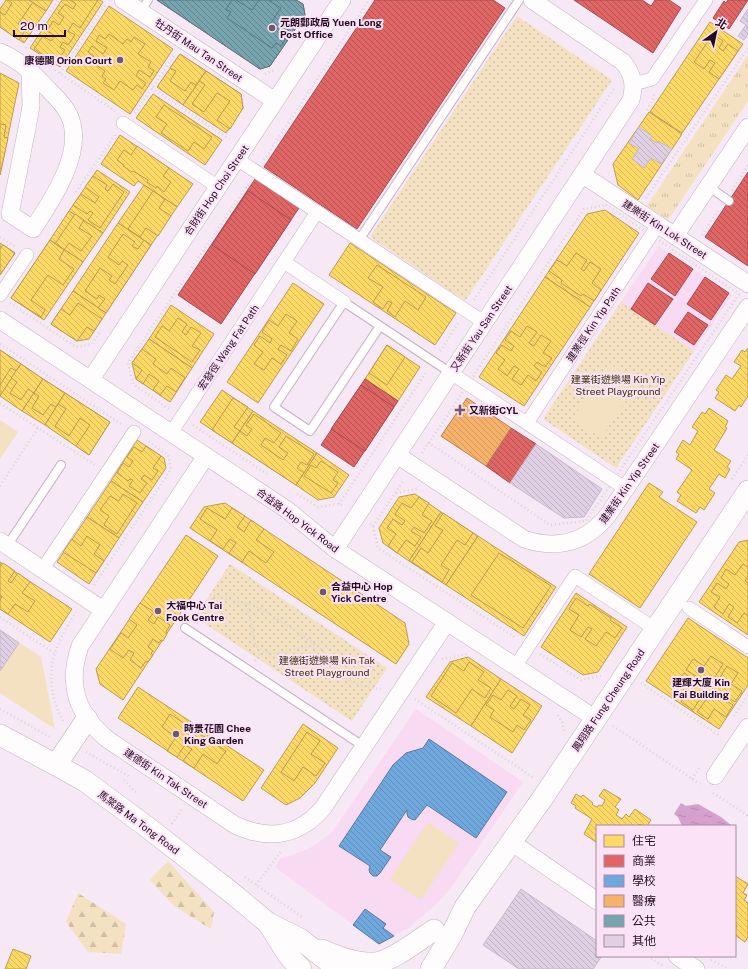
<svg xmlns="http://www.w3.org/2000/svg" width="748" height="969" viewBox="0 0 748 969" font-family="'Public Sans','Noto Sans TC',sans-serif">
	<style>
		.built { fill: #f8daf2 }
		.grass { fill: url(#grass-tufts) }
		.forest { fill: url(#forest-firs) }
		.park { fill: url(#park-dots) }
		.garden { fill: #f3e1c1 }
		.water { fill: url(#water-ripples) }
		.homes { fill: url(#homes-back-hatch); stroke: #bd9c51 }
		.shops { fill: url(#shops-back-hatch); stroke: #a74b51 }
		.schools { fill: url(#schools-back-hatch); stroke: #5879a3 }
		.health { fill: url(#health-back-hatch); stroke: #b78054 }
		.public { fill: url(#public-back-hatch); stroke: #5d7784 }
		.building { fill: url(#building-back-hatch); stroke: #c7b9cb }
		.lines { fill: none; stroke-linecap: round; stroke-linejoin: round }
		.service-casing { stroke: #c4b2c1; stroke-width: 10 }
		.pedestrian-casing { stroke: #c4b2c1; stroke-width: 14 }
		.minor-casing { stroke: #c4b2c1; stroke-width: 18 }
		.tertiary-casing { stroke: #c4b2c1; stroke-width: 22 }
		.path { stroke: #dbd5da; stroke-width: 2.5; stroke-dasharray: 1 3; stroke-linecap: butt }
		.service { stroke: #fefcfd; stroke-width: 8 }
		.pedestrian { stroke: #fefcfd; stroke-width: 13 }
		.minor { stroke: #fefcfd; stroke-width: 17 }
		.tertiary { stroke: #fefcfd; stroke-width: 21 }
		.poi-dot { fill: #6d596a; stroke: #fce2f7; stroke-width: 1.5 }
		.labels { text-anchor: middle; stroke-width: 4; stroke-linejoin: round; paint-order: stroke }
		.poi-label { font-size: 10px; font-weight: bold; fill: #230c1f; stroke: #fce2f7; text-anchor: start }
		.street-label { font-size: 10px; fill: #230c1f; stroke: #fce2f7 }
		.park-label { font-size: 10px; fill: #3a2f08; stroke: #fce2f7 }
	</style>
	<defs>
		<pattern id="grass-tufts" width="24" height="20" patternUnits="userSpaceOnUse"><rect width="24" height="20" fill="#f3e1c1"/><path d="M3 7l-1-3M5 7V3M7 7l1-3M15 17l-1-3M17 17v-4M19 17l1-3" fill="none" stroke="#d0c0a5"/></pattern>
		<pattern id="forest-firs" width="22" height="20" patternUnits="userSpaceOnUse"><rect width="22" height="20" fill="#f3e1c1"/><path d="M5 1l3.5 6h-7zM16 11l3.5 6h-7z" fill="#d0c0a5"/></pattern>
		<pattern id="park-dots" width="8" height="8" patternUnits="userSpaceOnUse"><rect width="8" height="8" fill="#f3e1c1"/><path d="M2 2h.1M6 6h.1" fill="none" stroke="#d0c0a5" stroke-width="1.8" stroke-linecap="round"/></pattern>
		<pattern id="water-ripples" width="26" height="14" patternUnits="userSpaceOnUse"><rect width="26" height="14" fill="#d5a1cc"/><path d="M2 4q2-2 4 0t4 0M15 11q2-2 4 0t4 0" fill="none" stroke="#b789af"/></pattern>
		<pattern id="homes-back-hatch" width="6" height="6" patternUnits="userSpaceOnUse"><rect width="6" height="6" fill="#ffd966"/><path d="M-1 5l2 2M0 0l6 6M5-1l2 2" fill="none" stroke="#dab958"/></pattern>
		<pattern id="shops-back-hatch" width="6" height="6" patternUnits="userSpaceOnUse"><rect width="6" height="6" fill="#e06666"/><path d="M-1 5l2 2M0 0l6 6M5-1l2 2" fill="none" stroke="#b55253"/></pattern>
		<pattern id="schools-back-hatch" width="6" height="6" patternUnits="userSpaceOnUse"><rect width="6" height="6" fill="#6fa8dc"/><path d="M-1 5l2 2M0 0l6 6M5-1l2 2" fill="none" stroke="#608fbc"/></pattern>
		<pattern id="health-back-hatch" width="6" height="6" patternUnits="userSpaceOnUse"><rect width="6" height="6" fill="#f6b26b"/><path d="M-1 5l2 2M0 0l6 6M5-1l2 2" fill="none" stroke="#d3985c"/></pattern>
		<pattern id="public-back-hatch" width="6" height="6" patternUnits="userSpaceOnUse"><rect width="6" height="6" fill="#76a5af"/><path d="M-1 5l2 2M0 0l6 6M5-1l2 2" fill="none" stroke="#60858e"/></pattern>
		<pattern id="building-back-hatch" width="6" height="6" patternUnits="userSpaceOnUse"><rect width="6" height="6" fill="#dfd0e4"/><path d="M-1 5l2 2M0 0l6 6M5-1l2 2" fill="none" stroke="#bfb1c3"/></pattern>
	</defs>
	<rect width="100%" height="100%" fill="#f6e8f4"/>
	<!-- built -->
	<g class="built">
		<path d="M659,246L732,295L694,351L621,302Z"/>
		<path d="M416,709L523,782L453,885L443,897L432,908L408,928L379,944L275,867L281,858L293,855L314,846L333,831Z"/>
	</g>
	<!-- grass -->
	<path class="grass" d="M748,55V101L668,220L647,206Z"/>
	<!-- forest -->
	<g class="forest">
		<path d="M168,861L214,912L211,929L174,906L150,880Z"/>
		<path d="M78,893L126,924L121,954L88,952L66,922Z"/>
	</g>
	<!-- park -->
	<g class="park">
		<path d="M517,16L612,80L465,301L370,237Z"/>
		<path d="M621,302L694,351L616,468L543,419Z"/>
		<path d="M230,564L387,668L352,721L195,617Z"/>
	</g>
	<!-- garden -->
	<g class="garden">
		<path d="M609,363L638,383L601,438L572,419Z"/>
		<path d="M0,420L18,432L0,459Z"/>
		<path d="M0,630L41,657L55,729L0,693Z"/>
		<path d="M428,822L459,843L421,900L390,879Z"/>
	</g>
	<!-- water -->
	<path class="water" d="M681,803L686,806L698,804L721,817L732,826H682L678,817L674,814Z"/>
	<!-- homes -->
	<g class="homes">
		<path d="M6,0H29L46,11L24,43L0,27V9Z"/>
		<path d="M8,0H29L33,2L18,24L26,29L19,40L0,27V12L5,15L12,3Z"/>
		<path d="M29,0H53L46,11Z"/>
		<path d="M62,0H100L103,2L60,67L30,48Z"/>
		<path d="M70,0H98L80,28L73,23L68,31L75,35L68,45L63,42L60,47L65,50L56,63L34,49L43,36L51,41L55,36L47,31L53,21L59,25L64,17L58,13L65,4L73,9L76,4Z"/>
		<path d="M109,6L173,49L130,114L66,71Z"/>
		<path d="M710,22L743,44L682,133L650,112Z"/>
		<path d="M109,34L123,44L127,39L131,42L134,37L145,44L138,54L151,62L148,67L154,71L150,77L139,70L136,76L146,83L142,89L137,85L133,90L120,81L114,90L103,83L106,79L102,76L105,71L90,61L94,56L88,52L92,46L103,54L107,48L96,41L99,35L105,39Z"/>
		<path d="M713,34L723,41L719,48L723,51L728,44L738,51L719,79L709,72L715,63L710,60L704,69L694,62Z"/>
		<path d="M381,50L388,55L385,59L389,62L382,72L387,75L399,57L405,61L402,65L408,68L396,86L416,99L410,108L392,96L389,100L405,111L402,116L398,114L396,118L382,108L366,133L359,128L363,122L359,119L368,104L363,101L357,112L353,109L350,114L343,110L355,92L343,84L346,80L343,79L347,73L362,83L365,78L349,68L353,62L356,64L358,61L370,68Z"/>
		<path d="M180,54L206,71L183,105L157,87Z"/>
		<path d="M180,54L206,71L196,85L191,82L185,91L170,81L176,71L170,68Z"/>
		<path d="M206,71L241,94L243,108L226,133L183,105Z"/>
		<path d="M206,71L241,94L243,108L230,129L217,120L230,101L217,93L204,112L192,104L205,85L199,81Z"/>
		<path d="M0,73L19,83L0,175Z"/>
		<path d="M153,94L222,140L205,165L136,118Z"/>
		<path d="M164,105L212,137L204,149L194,142L188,151L161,133L167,124L156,117Z"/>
		<path d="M649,112L682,134L638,200L618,185L613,164Z"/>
		<path d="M335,121L342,125L339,130L343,133L336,143L341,146L350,131L355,134L359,128L366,133L350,157L364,166L362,169L366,172L362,177L346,167L343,171L365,185L361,191L355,187L353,190L336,179L320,204L312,199L317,192L313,190L322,175L317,172L311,182L307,180L304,185L297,180L308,163L297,155L299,151L296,149L300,143L316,153L318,149L303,139L307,133L310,135L313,131L324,139Z"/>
		<path d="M0,124L6,125L4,137L8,138L0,175Z"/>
		<path d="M120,135L193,184L177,207L138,181L134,186L101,164Z"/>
		<path d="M137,146L169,168L163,176L171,182L164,192L157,186L156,188L147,182L148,180L133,171L132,172L123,166L124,165L117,160L124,150L131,155Z"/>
		<path d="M97,170L130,192L103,233L69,211Z"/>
		<path d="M93,176L107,185L105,189L108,191L113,184L124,192L100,228L88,220L93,213L90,211L87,214L73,205L81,194L95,203L99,197L85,187Z"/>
		<path d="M144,185L177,207L151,245L118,223Z"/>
		<path d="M153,191L165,199L159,208L171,216L158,236L146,228L140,237L128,229Z"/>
		<path d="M605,210L639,233L590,307L545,277L587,214Z"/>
		<path d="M69,211L103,233L83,262L50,240Z"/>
		<path d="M75,214L84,220L79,228L92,236L81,251L69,243L64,250L55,244Z"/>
		<path d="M118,223L151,245L106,313L73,291Z"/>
		<path d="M123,234L135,242L132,246L138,249L144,240L151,245L106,313L98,308L105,299L99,295L97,299L85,291L100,268L112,276L109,280L115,284L128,265L122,261L119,265L108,257Z"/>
		<path d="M50,240L83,262L44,320L11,298Z"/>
		<path d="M50,240L64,250L59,259L74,269L63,285L48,275L31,300L45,310L41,317L11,298Z"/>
		<path d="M0,243L15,253L0,275Z"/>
		<path d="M350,243L456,313L435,345L329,275Z"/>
		<path d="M3,245L15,253L0,275V249Z"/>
		<path d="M576,253L587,260L581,269L584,271L590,262L601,269L592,283L601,290L594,301L583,294L581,296L561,283L562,280L549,271L557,260L567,266Z"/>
		<path d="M377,265L426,297L418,310L405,301L395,317L387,311L392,303L388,301L383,309L373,302L383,287L368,278Z"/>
		<path d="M545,277L590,307L524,406L479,377Z"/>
		<path d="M293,283L324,304L258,403L227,382Z"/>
		<path d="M73,291L106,313L89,339L77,341L51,324Z"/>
		<path d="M78,303L102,319L94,331L87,327L77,341L51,324L61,309L70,315Z"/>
		<path d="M171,305L214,334L192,368L149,339Z"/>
		<path d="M286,314L297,321L289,333L298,339L291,351L281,345L278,349L287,355L281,364L272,358L264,370L254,364L263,352L254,345L260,336L270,343L272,339L262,332L269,320L278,326Z"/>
		<path d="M178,318L187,324L182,332L186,335L191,327L201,333L192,346L200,350L192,362L155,337L162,326L169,331Z"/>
		<path d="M527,326L537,332L529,343L534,346L541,335L551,341L543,353L552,358L545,367L537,362L534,366L542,372L536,381L528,375L521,385L512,379L519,369L514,366L507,376L498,369L505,360L496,353L502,345L511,351L514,346L505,340L511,331L520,337Z"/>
		<path d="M149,339L192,368L170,402L136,379L132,363Z"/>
		<path d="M387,345L420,367L398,401L365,379Z"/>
		<path d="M387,345L405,357L387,385L369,373Z"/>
		<path d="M748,348V396L741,407L739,405L735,411L715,398L719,392L716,390L726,375L732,379L741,366L734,362L742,350L745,352Z"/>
		<path d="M142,349L156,359L153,364L167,374L171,368L185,378L176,392L167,386L160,395L153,390L159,381L149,374L143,384L136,379L142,370L132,363Z"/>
		<path d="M0,350L21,364L0,396Z"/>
		<path d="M0,350L21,364L16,371L11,368L0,385Z"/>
		<path d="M21,364L43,379L22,411L0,396Z"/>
		<path d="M21,364L43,379L34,393L28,389L21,400L10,393L17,382L11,378Z"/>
		<path d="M43,379L65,393L45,425L22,411Z"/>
		<path d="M43,379L65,393L56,407L51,404L43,415L32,408L39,396L34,393Z"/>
		<path d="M222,390L253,411L232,443L200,422Z"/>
		<path d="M65,393L110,422L89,455L45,425Z"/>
		<path d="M65,393L110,422L89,455L76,446L90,425L80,418L69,436L55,426L66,409L58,404Z"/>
		<path d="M233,398L248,407L234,427L240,431L232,443L212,430Z"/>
		<path d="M463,407L477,416L482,409L497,419L492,427L506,436L499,446L491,440L481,454L472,448L477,440L470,435L464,443L455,437L465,422L457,417Z"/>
		<path d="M709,408L728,421L725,427L727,428L714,450L731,461L727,467L730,469L725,478L719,474L709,489L715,493L704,510L700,507L696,513L677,501L681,495L677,492L692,470L676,459L679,454L676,452L683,440L690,445L698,431L692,427L702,412L705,414Z"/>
		<path d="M253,411L317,453L296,485L232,443Z"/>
		<path d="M254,414L281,433L274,443L265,438L261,445L267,449L283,460L288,453L279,447L286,436L314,454L307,465L301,462L297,468L304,473L296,485L232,443L240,431L247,436L252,429L246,425Z"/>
		<path d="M519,437L529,443L526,448L528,449L525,454L526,455L515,472L514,471L510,476L508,475L506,478L496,472L504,461L495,455L503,443L512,449Z"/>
		<path d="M137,440L164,458L166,468L143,502L111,481Z"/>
		<path d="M146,446L161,456L153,468L158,471L152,480L144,475L141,479L147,483L140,493L129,486L133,480L130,479L128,481L117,473L123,463L129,467L133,461L127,457L134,447L142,452Z"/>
		<path d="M317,453L349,475L334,497L318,500L296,485Z"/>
		<path d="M321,461L338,472L333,480L338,483L331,493L304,476L311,465L316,468Z"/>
		<path d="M545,461L583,486L576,497L568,492L559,505L550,499L556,491L552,488L546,496L537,490L546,477L538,472Z"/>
		<path d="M111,481L143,502L119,538L87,517Z"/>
		<path d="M649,483L663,492L659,497L697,522L640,608L589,574Z"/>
		<path d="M123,494L137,503L117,534L104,525L109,516L100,510L110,496L119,501Z"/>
		<path d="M415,494L441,512L409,561L383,543L379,528L399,497Z"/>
		<path d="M419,497L429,503L422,515L432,521L424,533L414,527L411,531L421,537L415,546L406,540L397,553L388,546L396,534L387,528L393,519L402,525L405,521L395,514L402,503L411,508Z"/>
		<path d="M225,503L405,623L409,644L396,664L190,528L204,507Z"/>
		<path d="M207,508L225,519L232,508L245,516L237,527L244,532L251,520L264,529L256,540L274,552L266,563L249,551L242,562L229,553L236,543L230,539L223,549L210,541L217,530L200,519Z"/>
		<path d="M441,512L478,536L446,585L409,561Z"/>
		<path d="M443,513L473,533L465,545L457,540L441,565L449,570L442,582L412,562L421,548L428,553L443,530L435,526Z"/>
		<path d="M87,517L119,538L89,584L57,562Z"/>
		<path d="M186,535L218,556L123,700L100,684L96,669Z"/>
		<path d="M87,536L100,545L94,554L104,561L96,573L63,552L72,539L81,546Z"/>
		<path d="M478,536L556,587L524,636L446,585Z"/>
		<path d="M748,540V635L699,602L739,542Z"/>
		<path d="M499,553L551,586L523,628L471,595Z"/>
		<path d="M0,562L72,609L50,642L0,609Z"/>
		<path d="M3,563L15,571L8,581L11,583L18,573L30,582L22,593L35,601L28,612L15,604L8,614L0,609V600L2,597L0,596V567Z"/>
		<path d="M743,564L748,567V576L745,581L748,583V616L744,613L737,623L728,617L734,607L729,604L723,614L714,607L720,597L711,592L717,583L726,589L729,584L721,578L726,569L735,575Z"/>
		<path d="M576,593L627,627L598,672L583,675L541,647Z"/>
		<path d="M576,598L588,606L589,604L611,618L610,620L622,628L615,638L606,632L596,646L585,639L592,629L588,627L581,637L570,630L579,615L569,609Z"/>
		<path d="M140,603L154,612L148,620L154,624L158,617L170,625L166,632L167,634L163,641L161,640L159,643L153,639L148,647L153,651L151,653L153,655L148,662L146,661L141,668L130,660L134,653L129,650L123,658L110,649L121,633L128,638L137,625L129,619Z"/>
		<path d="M688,618L748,658V685L719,729L646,681Z"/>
		<path d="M711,656L723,664L715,677L719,679L727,666L738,673L731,684L742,691L735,702L722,693L720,697L733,705L726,717L714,709L708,719L697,712L706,700L701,697L693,710L681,702L688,692L676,685L684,673L697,682L699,678L686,670L693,659L704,666Z"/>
		<path d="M468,657L501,679L471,726L426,697L450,662Z"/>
		<path d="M469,662L484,672L478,680L491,688L485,698L472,689L456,713L431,696L452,663L464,671Z"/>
		<path d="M501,679L542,706L512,753L471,726Z"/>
		<path d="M138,687L264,770L243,801L118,718Z"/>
		<path d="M508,690L517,696L510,706L514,709L521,699L530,705L523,715L531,720L524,730L517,725L513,732L490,717L494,710L486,705L493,695L501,700Z"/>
		<path d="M170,714L226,751L217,764L203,754L194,768L183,761L192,749L185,745L177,757L167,751L176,737L162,727Z"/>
		<path d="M303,724L338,748L315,783L300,798L286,805L261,788Z"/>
		<path d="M307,732L320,741L311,754L325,763L316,776L303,767L294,781L281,772Z"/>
		<path d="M604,789L621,799L615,807L619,810L616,815L622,819L626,814L629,817L635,809L651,820L647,826H643L640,824L638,826H597L596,842L584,834L592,819L575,808L576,806L571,803L576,794L581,797L583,795L593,803L592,804L596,807L600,805L602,806L605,800L599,796Z"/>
		<path d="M735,876L748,884L743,893L747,895L744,900L748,903V937L745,942L735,935V929L737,926L735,924Z"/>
		<path d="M13,949L31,956L26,969H5Z"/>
	</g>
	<!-- shops -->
	<g class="shops">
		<path d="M157,0H296L303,4L305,15L270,66L260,69Z"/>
		<path d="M375,0H493L505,8L357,229L264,167Z"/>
		<path d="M574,0H642L651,6L655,0H669L681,8L653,53Z"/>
		<path d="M728,0H748L729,29L713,18L724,1L726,3Z"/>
		<path d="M748,172V266L705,237Z"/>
		<path d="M255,179L299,208L221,324L178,295Z"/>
		<path d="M248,191L291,220L255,274L212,245Z"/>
		<path d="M669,253L693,269L675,296L651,279Z"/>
		<path d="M705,277L729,293L711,320L687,304Z"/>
		<path d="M648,283L673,299L655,325L631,309Z"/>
		<path d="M688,312L708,325L694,345L674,332Z"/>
		<path d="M365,379L398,401L354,467L321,445Z"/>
		<path d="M361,385L394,407L365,451L331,429Z"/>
		<path d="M511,428L536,444L510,483L486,466Z"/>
	</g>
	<!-- schools -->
	<g class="schools">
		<path d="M429,739L507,792L476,838L427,805L415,820L411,819L408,817L407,814V810L380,850L391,857L380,873L377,876H373L370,873L369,870L370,866L339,846L393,765L406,753L423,748Z"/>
		<path d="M365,909L386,924L383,928L394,936L379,944L353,925Z"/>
	</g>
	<!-- health -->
	<path class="health" d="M467,398L511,428L486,466L441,436Z"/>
	<!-- public -->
	<g class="public">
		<path d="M157,0H296L303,4L305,15L270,66L260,69Z"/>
		<path d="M232,0H236L252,10L259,0H268L281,8L270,24L288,35L281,46L276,43L272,48L227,18L231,12L226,9Z"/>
	</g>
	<!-- building -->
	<g class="building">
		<path d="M748,9V34L744,40L738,36L746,25L740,21Z"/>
		<path d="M639,127L652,136L650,139L657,143L658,141L672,149L661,164L651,158L644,168L632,159L639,149L629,143Z"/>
		<path d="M536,444L602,489L584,517L564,518L510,483Z"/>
		<path d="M0,630L19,643L0,671Z"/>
		<path d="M521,889L597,941V956H602L593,969H519L483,945Z"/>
	</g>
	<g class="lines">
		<!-- service casing -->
		<g class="service-casing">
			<g id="service">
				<path d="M140,13L148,0"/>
				<path d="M708,186L729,201"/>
				<path d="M359,240L519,0"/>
				<path d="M380,326L310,431L274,407L344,302L451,373"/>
				<path d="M7,546L61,465"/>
				<path d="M185,628L363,746"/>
			</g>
		</g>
		<!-- pedestrian casing -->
		<g class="pedestrian-casing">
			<g id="pedestrian">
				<path d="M634,84L652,79L706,0"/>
				<path d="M123,123L218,187"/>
				<path d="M237,159L485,323"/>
				<path d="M284,262L344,302"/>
				<path d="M0,295L27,255"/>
				<path d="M451,373L626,489"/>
				<path d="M527,423L658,225"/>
				<path d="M171,433L317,212"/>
				<path d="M42,570L134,432"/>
				<path d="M689,608L748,647"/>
				<path d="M515,667L575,576L655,629"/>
			</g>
		</g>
		<!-- minor casing -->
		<g class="minor-casing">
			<g id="minor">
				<path d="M123,0L275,101"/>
				<path d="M0,52C18,59 33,73 46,87C54,95 64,104 69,115C86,151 52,200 33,229L10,214L28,123L31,106L30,71"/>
				<path d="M583,175L748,284"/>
				<path d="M675,236L748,127"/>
				<path d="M0,320L286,509L335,549L596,719"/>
				<path d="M91,379L342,0"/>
				<path d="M397,455L524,539C557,550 586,543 608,515L748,307"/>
				<path d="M206,456L80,646C67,684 76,713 107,739L235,825C269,841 299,836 323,808L447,622"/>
				<path d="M0,541L103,610"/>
				<path d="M335,549L631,100C635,85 633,74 623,62L532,0"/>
				<path d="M715,776L748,727"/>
				<path d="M511,842L597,901"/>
				<path d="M677,956L696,969"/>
			</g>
		</g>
		<!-- tertiary casing -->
		<g class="tertiary-casing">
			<g id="tertiary">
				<path d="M0,735L56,765L85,781L147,827L232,893L268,923L300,939L338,969"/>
				<path d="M56,765L87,719"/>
				<path d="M268,923L288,955L301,969"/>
				<path d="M322,950C338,957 357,964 375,963C391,962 420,939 434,930"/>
				<path d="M431,969L452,934L465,907L542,799L748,491"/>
			</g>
		</g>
		<!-- path -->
		<g class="path">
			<path d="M26,48L58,0"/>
			<path d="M55,70L115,111"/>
			<path d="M60,73L106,4"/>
			<path d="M265,74L274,70"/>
			<path d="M152,88L229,139"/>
			<path d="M647,110L653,99L654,94"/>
			<path d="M135,113L175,54"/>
			<path d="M264,160L369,0"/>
			<path d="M732,190L748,165"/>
			<path d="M76,192L115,135"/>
			<path d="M646,198L748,48"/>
			<path d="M606,205L739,294L586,521L550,525L429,443L584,209Z"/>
			<path d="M702,235L719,209"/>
			<path d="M0,237L16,247"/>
			<path d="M474,300L615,87"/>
			<path d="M10,303L76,347L92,344L101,330"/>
			<path d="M0,344L121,424"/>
			<path d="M440,351L459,322"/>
			<path d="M0,403L95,465"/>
			<path d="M169,409L133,384L128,363L248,184"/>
			<path d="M193,425L267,474"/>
			<path d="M422,453L428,444"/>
			<path d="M732,479L748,455"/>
			<path d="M0,486L38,428"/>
			<path d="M396,493L417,489"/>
			<path d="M297,494L318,507L339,504L344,507"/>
			<path d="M339,504L427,371"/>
			<path d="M370,524L373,526L378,548L516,638"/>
			<path d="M373,526L404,480"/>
			<path d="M94,585L171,469L168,455L146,440"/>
			<path d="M247,604L255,645L262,651L270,654L316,645"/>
			<path d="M0,617L54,653"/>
			<path d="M197,623L214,596L253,605L260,608L317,645C325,652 329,658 335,667C346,683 363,687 381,689"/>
			<path d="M540,654L581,680L601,676"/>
			<path d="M442,659L467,654"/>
			<path d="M255,661L262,651"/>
			<path d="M641,683L720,736"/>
			<path d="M415,699L534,778"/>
			<path d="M0,709L52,738"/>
			<path d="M558,715L562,722L564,731"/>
			<path d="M734,716L748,695"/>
			<path d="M63,721C41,679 52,649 76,612"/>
			<path d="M613,726L700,784"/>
			<path d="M86,752L130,777"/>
			<path d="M692,779L699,768"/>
			<path d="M124,780L137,794"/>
			<path d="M713,793L747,815L748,813"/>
			<path d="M172,824L182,809"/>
			<path d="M245,877L302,917"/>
			<path d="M256,885L282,850"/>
			<path d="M648,956L663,966"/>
			<path d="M711,960L729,969"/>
		</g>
		<!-- service -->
		<use href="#service" class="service"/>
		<!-- pedestrian -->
		<use href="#pedestrian" class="pedestrian"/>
		<!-- minor -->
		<use href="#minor" class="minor"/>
		<!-- tertiary -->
		<use href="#tertiary" class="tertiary"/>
	</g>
	<!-- markers -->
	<g class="poi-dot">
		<circle cx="272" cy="28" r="4"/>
		<circle cx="120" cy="60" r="4"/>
		<path d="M458 404h4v4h4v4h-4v4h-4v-4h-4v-4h4z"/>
		<circle cx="323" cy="592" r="4"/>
		<circle cx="158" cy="611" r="4"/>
		<circle cx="701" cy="670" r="4"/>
		<circle cx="176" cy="734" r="4"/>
	</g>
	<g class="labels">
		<!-- poi labels -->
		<g class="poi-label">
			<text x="280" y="26">元朗郵政局 Yuen Long<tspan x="280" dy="12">Post Office</tspan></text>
			<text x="112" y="64" text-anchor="end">康德閣 Orion Court</text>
			<text x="469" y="414">又新街CYL</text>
			<text x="331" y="590">合益中心 Hop<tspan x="331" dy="12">Yick Centre</tspan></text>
			<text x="166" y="609">大福中心 Tai<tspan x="166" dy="12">Fook Centre</tspan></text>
			<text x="701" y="686" text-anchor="middle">建輝大廈 Kin<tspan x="701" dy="12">Fai Building</tspan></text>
			<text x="184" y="732">時景花園 Chee<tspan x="184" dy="12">King Garden</tspan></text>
		</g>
		<!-- street labels -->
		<g class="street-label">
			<text transform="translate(199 50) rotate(34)" y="4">牡丹街 Mau Tan Street</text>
			<text transform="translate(216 190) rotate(-56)" y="4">合財街 Hop Choi Street</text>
			<text transform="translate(665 229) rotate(33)" y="4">建樂街 Kin Lok Street</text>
			<text transform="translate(593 324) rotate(-56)" y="4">建業徑 Kin Yip Path</text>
			<text transform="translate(481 328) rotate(-56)" y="4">又新街 Yau San Street</text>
			<text transform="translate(228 347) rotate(-56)" y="4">宏發徑 Wang Fat Path</text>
			<text transform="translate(629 483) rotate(-55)" y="4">建業街 Kin Yip Street</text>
			<text transform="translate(298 520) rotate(37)" y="4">合益路 Hop Yick Road</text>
			<text transform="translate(608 700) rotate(-56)" y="4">鳳翔路 Fung Cheung Road</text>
			<text transform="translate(166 778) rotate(34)" y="4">建德街 Kin Tak Street</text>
			<text transform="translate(139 822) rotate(37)" y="4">馬棠路 Ma Tong Road</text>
		</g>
		<!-- park labels -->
		<g class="park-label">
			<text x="618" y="383">建業街遊樂場 Kin Yip<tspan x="618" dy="12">Street Playground</tspan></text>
			<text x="327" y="664">建德街遊樂場 Kin Tak<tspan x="327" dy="12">Street Playground</tspan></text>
		</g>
	</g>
	<!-- legend -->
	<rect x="596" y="825" width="140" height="132" fill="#fce2f7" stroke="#a58ca1"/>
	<rect x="604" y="835" width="20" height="12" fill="#ffd966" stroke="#a58ca1"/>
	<text x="632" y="845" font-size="12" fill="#230c1f">住宅</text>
	<rect x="604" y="855" width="20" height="12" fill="#e06666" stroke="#a58ca1"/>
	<text x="632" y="865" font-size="12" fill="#230c1f">商業</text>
	<rect x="604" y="875" width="20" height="12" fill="#6fa8dc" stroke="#a58ca1"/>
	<text x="632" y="885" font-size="12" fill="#230c1f">學校</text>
	<rect x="604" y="895" width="20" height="12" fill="#f6b26b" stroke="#a58ca1"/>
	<text x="632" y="905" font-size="12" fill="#230c1f">醫療</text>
	<rect x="604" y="915" width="20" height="12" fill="#76a5af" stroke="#a58ca1"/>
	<text x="632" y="925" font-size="12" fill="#230c1f">公共</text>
	<rect x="604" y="935" width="20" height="12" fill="#dfd0e4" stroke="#a58ca1"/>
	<text x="632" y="945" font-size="12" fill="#230c1f">其他</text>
	<!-- north arrow -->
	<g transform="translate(716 32) rotate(33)" stroke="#fce2f7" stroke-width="3" paint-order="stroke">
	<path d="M0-3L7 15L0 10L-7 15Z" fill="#230c1f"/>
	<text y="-6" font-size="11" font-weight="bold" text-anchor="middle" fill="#230c1f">北</text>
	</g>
	<!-- scale -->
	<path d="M14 30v6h51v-6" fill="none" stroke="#230c1f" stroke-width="2"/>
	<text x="20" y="30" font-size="12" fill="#230c1f" stroke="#fce2f7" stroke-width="3" paint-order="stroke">20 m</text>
</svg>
